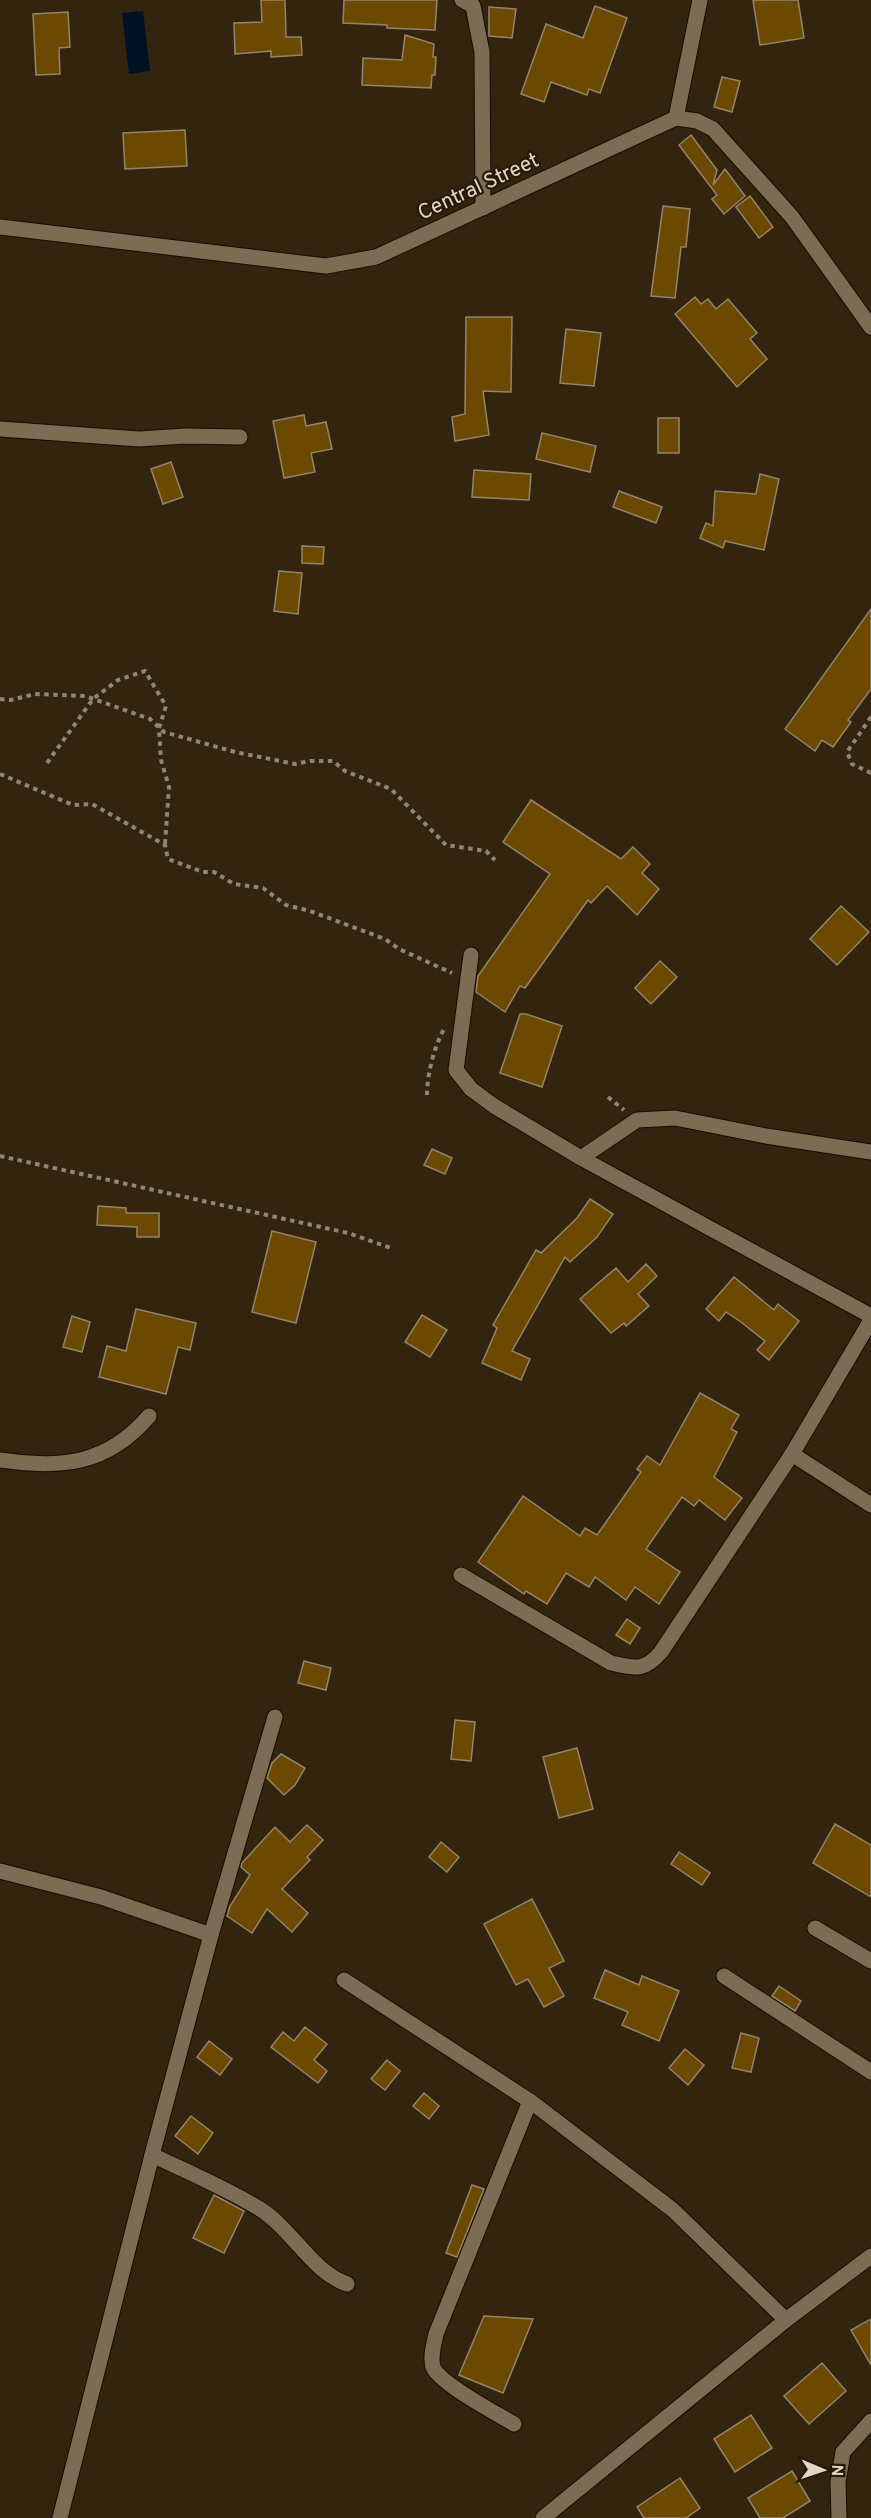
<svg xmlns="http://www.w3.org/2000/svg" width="871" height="2518" viewBox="0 0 871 2518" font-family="Overpass,sans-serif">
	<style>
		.water { fill: #001221 }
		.building { fill: #6c4900; stroke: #95846b; stroke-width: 1.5 }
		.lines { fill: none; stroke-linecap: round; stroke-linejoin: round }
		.minor-casing { stroke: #190c00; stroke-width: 17 }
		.path { stroke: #918674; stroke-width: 4; stroke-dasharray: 4.5 4.5; stroke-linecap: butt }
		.minor { stroke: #7c6c54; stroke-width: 15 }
		.labels { text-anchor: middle; stroke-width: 4.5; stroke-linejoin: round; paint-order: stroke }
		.street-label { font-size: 21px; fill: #e0d7c9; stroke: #281a04 }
	</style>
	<rect width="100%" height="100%" fill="#32240e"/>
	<!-- water -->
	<path class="water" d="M143,11L150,71L129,74L122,13Z"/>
	<!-- building -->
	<g class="building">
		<path d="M261,0H285L286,37H301L302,55L271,57V51L235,54L234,23L262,22Z"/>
		<path d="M344,0H437L435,30L387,28V25L343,23Z"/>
		<path d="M753,0H798L804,38L760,45Z"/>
		<path d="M595,6L627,18L600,93L589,89L587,95L551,82L544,102L521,94L546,24L583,38Z"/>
		<path d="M489,7L516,9L512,38L489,36Z"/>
		<path d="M68,12L70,47L59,48L60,74L36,75L33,14Z"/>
		<path d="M405,35L434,44L433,57H436L435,75H432L431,88L362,85L363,58L402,60Z"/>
		<path d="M722,77L740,81L732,112L714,107Z"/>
		<path d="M185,130L187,166L125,169L123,133Z"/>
		<path d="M691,135L717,170L713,185L725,169L745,196L724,214L712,199L717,195L679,145Z"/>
		<path d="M750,196L773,227L759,238L736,207Z"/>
		<path d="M663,206L690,209L686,247H681L675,298L651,296Z"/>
		<path d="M695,297L701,304L708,299L716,309L728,299L757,333L750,339L767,359L737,387L675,314Z"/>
		<path d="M466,317H512L511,392L483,391L489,435L455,441L452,417L465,414Z"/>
		<path d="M566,329L601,333L594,386L560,383Z"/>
		<path d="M304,415L306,426L326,422L332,449L311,453L315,472L284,478L273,421Z"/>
		<rect x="658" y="418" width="21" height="35"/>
		<path d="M542,433L596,446L590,472L536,459Z"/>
		<path d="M171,462L183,497L163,504L151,469Z"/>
		<path d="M474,470L531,474L529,500L472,497Z"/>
		<path d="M760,474L779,479L764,550L725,541L723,548L700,538L706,523L713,526L715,491L756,494Z"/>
		<path d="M619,491L662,507L656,523L613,507Z"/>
		<path d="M302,546L324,547L323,564L302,563Z"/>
		<path d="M279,571L302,573L298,614L274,611Z"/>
		<path d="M871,609V689L848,720L851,722L833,747L822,740L815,751L785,729Z"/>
		<path d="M531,800L621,859L633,847L650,864L642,873L659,889L637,915L607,886L591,903L588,900L525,988L520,986L505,1012L476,992L478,976L550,874L503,842Z"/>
		<path d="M841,906L869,932L837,965L810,939Z"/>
		<path d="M660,961L677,977L651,1004L635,988Z"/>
		<path d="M520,1014H526L562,1026L542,1087L500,1073Z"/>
		<path d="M432,1149L452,1158L445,1174L424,1165Z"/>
		<path d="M590,1199L613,1214L597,1237L570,1262L565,1257L512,1351L530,1359L521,1380L482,1363L497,1328L493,1325L536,1250L541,1253L577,1218Z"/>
		<path d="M98,1206L126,1208V1213H159V1237H137V1227L97,1225Z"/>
		<path d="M272,1231L316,1242L296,1323L252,1312Z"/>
		<path d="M646,1264L657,1276L638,1294L649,1306L626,1326L624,1323L611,1333L580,1299L616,1268L628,1282Z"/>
		<path d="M734,1277L774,1310L778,1304L799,1321L769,1360L757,1350L765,1341L741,1322L726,1312L719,1321L706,1309Z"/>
		<path d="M136,1309L196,1323L190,1350L178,1347L166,1394L99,1377L107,1346L126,1351Z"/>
		<path d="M422,1315L447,1330L430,1357L405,1342Z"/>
		<path d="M72,1316L90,1322L82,1352L63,1347Z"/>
		<path d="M700,1393L739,1415L731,1429L737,1432L714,1477L742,1498L725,1520L699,1500L694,1506L682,1497L646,1549L680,1572L659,1604L635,1587L626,1600L595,1577L589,1587L566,1573L547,1604L526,1591L524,1594L478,1562L523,1496L580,1536L585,1528L597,1535L641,1472L637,1469L647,1456L660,1465Z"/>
		<path d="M627,1619L640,1628L630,1644L616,1635Z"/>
		<path d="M304,1661L331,1668L326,1690L298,1683Z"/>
		<path d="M455,1720L475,1722L471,1761L451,1759Z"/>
		<path d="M577,1748L593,1809L559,1818L543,1757Z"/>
		<path d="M281,1754L305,1768L295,1785L284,1795L267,1778L272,1763Z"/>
		<path d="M835,1824L871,1845V1897L813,1863Z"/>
		<path d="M307,1825L323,1840L307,1857L310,1860L282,1889L308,1913L292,1932L267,1909L252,1933L227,1916L230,1906L250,1875L241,1867L242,1863L275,1827L290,1842Z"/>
		<path d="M441,1842L459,1857L447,1872L429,1857Z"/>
		<path d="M679,1852L710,1873L702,1885L671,1864Z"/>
		<path d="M532,1899L564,1961L549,1968L564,1996L544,2007L528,1979L516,1985L484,1924Z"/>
		<path d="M605,1970L639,1985L642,1976L679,1991L659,2041L622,2025L628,2012L594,1998Z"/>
		<path d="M779,1986L801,2001L795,2011L772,1996Z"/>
		<path d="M305,2027L327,2044L314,2060L327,2071L318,2083L271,2047L283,2032L294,2041Z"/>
		<path d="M741,2033L759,2038L751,2072L732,2068Z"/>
		<path d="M209,2041L232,2059L220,2075L197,2057Z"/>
		<path d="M685,2049L704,2065L688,2085L669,2068Z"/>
		<path d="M387,2060L400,2071L385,2090L371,2079Z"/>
		<path d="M424,2093L439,2106L429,2119L413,2106Z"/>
		<path d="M191,2116L213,2133L198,2154L175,2136Z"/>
		<path d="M472,2185L484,2189L457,2257L446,2253Z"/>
		<path d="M214,2195L244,2211L224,2253L193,2238Z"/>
		<path d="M484,2316L533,2319L503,2393L459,2375Z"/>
		<path d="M871,2319V2365L851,2330Z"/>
		<path d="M822,2363L846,2391L809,2424L784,2396Z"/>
		<path d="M751,2415L772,2448L735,2472L714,2439Z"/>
		<path d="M792,2471L810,2501L783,2518H760L748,2498Z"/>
		<path d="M680,2478L700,2508L686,2518H644L637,2507Z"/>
	</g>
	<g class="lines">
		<!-- minor casing -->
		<g class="minor-casing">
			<g id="minor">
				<path d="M462,0L473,6L482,52L483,208"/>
				<path d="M676,118L700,0"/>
				<path d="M0,227L326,266L376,257L676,118L697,121L713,129L792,217L871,327"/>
				<path d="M0,429L139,439L185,436L240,437"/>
				<path d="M471,955L456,1070L471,1089L494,1106L581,1158L871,1316"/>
				<path d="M581,1158L637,1120L675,1118L766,1136L871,1152"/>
				<path d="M871,1320L792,1454L871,1505"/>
				<path d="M0,1460C61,1469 107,1465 149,1416"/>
				<path d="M461,1575L611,1663C635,1668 644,1672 661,1652L792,1454"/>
				<path d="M0,1871L101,1897L211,1935"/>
				<path d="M815,1928L871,1961"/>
				<path d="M724,1976L871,2072"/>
				<path d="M344,1980L530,2101"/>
				<path d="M152,2155C188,2172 226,2188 260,2209C292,2229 313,2273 347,2284"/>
				<path d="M514,2424C496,2413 440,2384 433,2367C430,2356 434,2344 436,2334L530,2101L673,2210L786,2320"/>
				<path d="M60,2518L152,2155L211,1935L275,1717"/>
				<path d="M543,2518L786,2320L871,2256"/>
				<path d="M839,2518L838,2482L843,2452L871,2421"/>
			</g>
		</g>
		<!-- path -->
		<g class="path">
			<path d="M0,699L11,700L35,694L85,696L150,719L164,732L235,752L295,764L310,761H333L345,771L391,789L446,845L486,851L495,860"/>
			<path d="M871,717L847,752L852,764L871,773"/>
			<path d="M47,763L93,699L118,680L145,671L166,706L159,728L161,760L169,787L165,844"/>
			<path d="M0,774L73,805L92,804L165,845L168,859L203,872H214L234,884L263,888L286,905L310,911L385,939L399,949L452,973"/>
			<path d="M427,1095C427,1075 434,1047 444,1029"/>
			<path d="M608,1097L624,1110"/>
			<path d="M0,1156L348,1233L391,1248"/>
		</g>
		<!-- minor -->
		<use href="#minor" class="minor"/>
	</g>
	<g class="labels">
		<!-- street labels -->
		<g class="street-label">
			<text transform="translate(478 186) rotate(-25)" y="7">Central Street</text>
		</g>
	</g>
	<!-- north arrow -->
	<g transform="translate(823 2470) rotate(92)" stroke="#281a04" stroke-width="4.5" paint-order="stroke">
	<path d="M0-4.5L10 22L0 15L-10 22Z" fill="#e0d7c9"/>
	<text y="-9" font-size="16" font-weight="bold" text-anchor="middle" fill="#e0d7c9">N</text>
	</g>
</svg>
